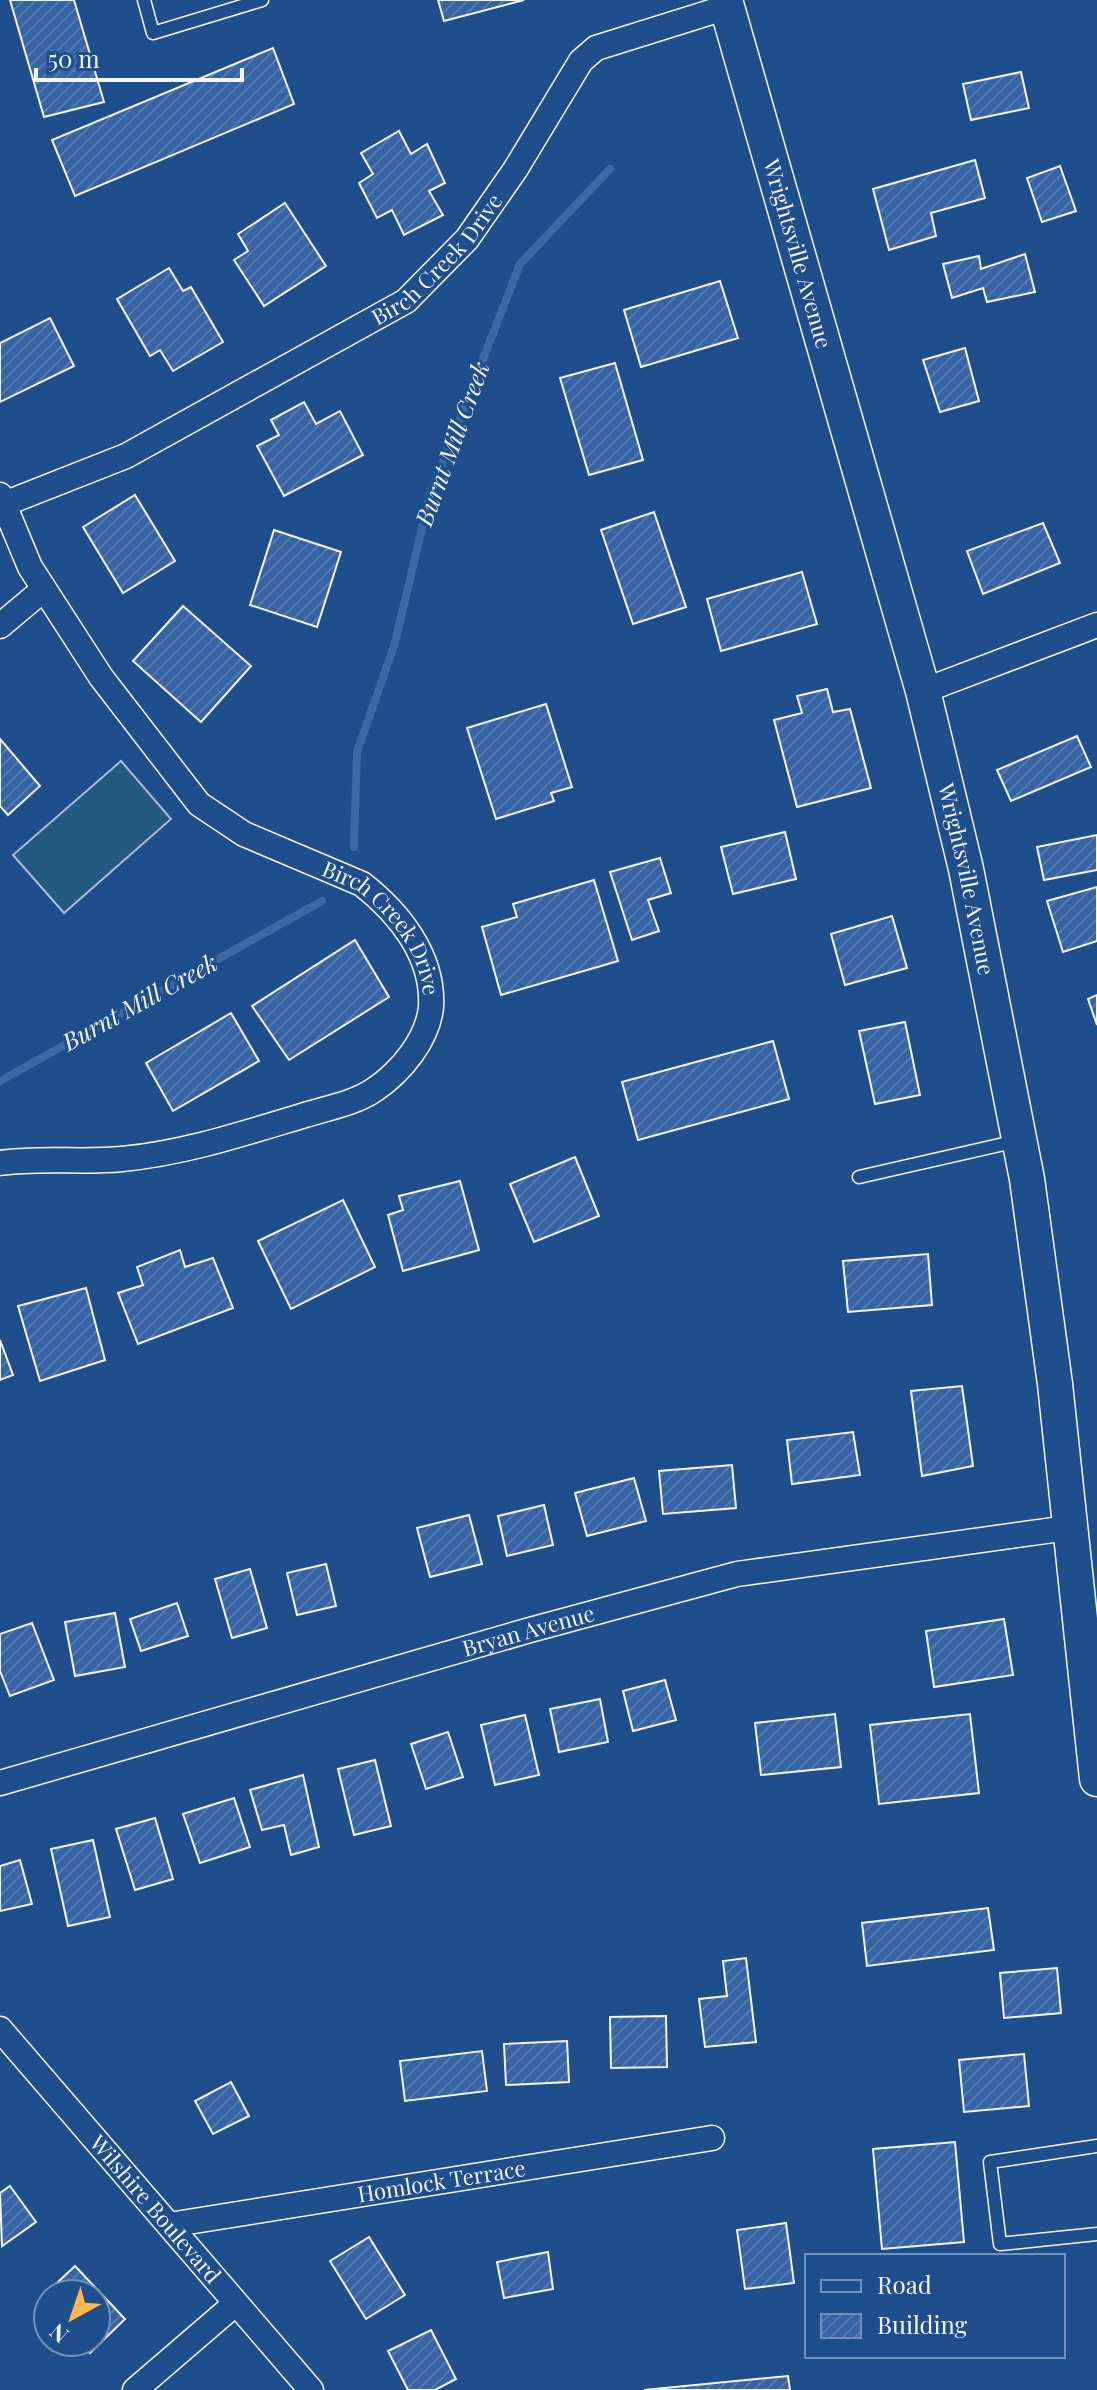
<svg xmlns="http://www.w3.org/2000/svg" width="1097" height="2390" viewBox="0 0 1097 2390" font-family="'Playfair Display',serif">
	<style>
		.pitch { fill: #245a82; stroke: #a8bbd7; stroke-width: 2 }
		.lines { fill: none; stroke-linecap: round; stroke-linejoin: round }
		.stream { stroke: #3b69a3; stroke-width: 8 }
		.building { fill: url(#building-hatch); stroke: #f2f6ff; stroke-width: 2 }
		.lane-casing { stroke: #f2f6ff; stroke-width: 15 }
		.street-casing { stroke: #f2f6ff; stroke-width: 27 }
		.secondary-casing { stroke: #f2f6ff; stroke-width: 37 }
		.lane { stroke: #1f4e8c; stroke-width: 12 }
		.street { stroke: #1f4e8c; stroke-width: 24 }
		.secondary { stroke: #1f4e8c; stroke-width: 34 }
		.labels { text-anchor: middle; stroke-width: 6; stroke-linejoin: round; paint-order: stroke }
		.street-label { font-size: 22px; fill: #f2f6ff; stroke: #1f4e8c }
		.water-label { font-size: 24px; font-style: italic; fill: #f2f6ff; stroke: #1f4e8c }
	</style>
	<defs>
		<pattern id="building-hatch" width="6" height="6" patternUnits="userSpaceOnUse" patternTransform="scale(2)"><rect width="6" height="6" fill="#3563a3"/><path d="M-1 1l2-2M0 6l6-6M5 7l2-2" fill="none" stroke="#537ab1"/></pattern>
	</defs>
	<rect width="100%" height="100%" fill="#1f4e8c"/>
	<!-- pitch -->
	<path class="pitch" d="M121,761L171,819L64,913L13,855Z"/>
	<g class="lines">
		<!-- stream -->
		<g class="stream">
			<path d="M354,847L357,752L395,643L429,498L520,264L610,169"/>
			<path d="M0,1081L322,901"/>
		</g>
	</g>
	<!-- building -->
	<g class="building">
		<path d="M10,0H74L104,102L44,117Z"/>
		<path d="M438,0H524L444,21Z"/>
		<path d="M273,48L294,104L75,196L52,140Z"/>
		<path d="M1021,72L1029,108L971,120L963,84Z"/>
		<path d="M399,131L411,154L427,144L445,183L429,191L443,215L404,235L392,210L377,218L359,183L373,174L361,153Z"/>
		<path d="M975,160L985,198L931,213L936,236L889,250L873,189Z"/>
		<path d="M1060,166L1076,211L1042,222L1027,178Z"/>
		<path d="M285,203L326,266L264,306L234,260L248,251L238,234Z"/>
		<path d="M1025,254L1035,292L987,302L983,288L952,298L943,264L979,256L981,269Z"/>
		<path d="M169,268L183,291L191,287L223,342L173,371L160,350L150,356L117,299Z"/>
		<path d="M720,281L738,338L641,367L624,310Z"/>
		<path d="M50,318L74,366L0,402V343Z"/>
		<path d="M965,348L979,401L940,412L923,360Z"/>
		<path d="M615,363L643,460L589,475L560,378Z"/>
		<path d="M304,402L316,424L340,411L363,455L284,496L257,446L279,435L271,420Z"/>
		<path d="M135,495L175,561L123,593L83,527Z"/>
		<path d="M654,512L686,607L633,624L601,530Z"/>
		<path d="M1043,523L1060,563L983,594L967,551Z"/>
		<path d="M274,530L341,552L317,627L250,605Z"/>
		<path d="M802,572L817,624L721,651L707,599Z"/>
		<path d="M183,606L251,666L201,722L133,661Z"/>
		<path d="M827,689L833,712L850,709L871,788L797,807L774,720L802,713L797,696Z"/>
		<path d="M546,704L572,787L551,793L554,801L496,819L467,728Z"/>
		<path d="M1077,736L1091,767L1011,801L997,770Z"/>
		<path d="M0,739L40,786L8,815L0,806Z"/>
		<path d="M785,832L796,879L733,894L721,847Z"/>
		<path d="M1097,835V870L1044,880L1037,847Z"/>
		<path d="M660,858L671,893L648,900L659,931L632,940L610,872Z"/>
		<path d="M594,880L618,961L501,995L482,927L517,917L513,904Z"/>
		<path d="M1097,887V941L1063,952L1047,901Z"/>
		<path d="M892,916L907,968L845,985L831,934Z"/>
		<path d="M355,940L389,997L289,1060L252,1006Z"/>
		<path d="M1097,995V1025L1088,999Z"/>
		<path d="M231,1013L259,1061L173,1111L146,1063Z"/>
		<path d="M905,1022L920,1095L875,1104L859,1031Z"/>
		<path d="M773,1041L789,1099L638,1140L622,1082Z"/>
		<path d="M575,1157L599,1216L534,1242L510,1184Z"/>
		<path d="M460,1181L479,1250L403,1271L388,1215L403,1210L399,1196Z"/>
		<path d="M343,1200L375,1267L291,1309L258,1241Z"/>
		<path d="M180,1250L185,1267L213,1258L233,1308L138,1344L118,1293L143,1285L137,1267Z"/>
		<path d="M928,1254L932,1305L848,1312L843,1261Z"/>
		<path d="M86,1288L105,1360L40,1381L18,1306Z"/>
		<path d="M0,1340L13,1375L0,1380Z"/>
		<path d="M962,1386L973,1466L922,1476L911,1391Z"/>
		<path d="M853,1432L860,1475L792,1484L787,1440Z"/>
		<path d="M732,1465L736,1508L663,1514L659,1471Z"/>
		<path d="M634,1478L646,1521L587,1536L575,1493Z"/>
		<path d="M544,1505L553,1545L507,1556L498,1516Z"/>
		<path d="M469,1515L482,1564L430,1577L417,1528Z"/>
		<path d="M326,1564L336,1606L297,1615L287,1573Z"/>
		<path d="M250,1569L267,1628L232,1638L215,1579Z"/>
		<path d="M177,1603L188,1636L141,1651L130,1619Z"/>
		<path d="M115,1613L125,1667L75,1676L65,1622Z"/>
		<path d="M1004,1619L1013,1675L934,1687L926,1631Z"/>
		<path d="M32,1623L54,1680L10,1696L0,1671V1634Z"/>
		<path d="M665,1680L676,1720L633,1731L623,1691Z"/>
		<path d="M600,1699L608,1742L559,1752L550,1709Z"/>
		<path d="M835,1714L841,1767L761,1775L755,1723Z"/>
		<path d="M970,1714L979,1793L879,1804L870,1725Z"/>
		<path d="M525,1715L539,1775L495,1785L481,1725Z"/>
		<path d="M448,1732L463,1777L426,1789L411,1744Z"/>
		<path d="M375,1760L391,1826L354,1835L338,1769Z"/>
		<path d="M303,1775L319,1847L291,1855L284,1825L262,1830L250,1790Z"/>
		<path d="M234,1798L250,1847L200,1863L183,1814Z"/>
		<path d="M155,1818L173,1879L135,1890L116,1829Z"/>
		<path d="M93,1840L110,1917L68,1926L51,1849Z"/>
		<path d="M20,1860L32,1904L0,1911V1866Z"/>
		<path d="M988,1908L994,1950L867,1966L862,1923Z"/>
		<path d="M746,1958L756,2042L705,2047L699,1999L727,1996L723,1961Z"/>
		<path d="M1057,1968L1061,2013L1004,2018L1000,1973Z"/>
		<path d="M666,2016L667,2067L611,2068L610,2017Z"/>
		<path d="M567,2041L569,2082L506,2085L504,2044Z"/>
		<path d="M482,2051L487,2091L405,2101L400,2061Z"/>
		<path d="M1024,2054L1029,2106L964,2112L959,2060Z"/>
		<path d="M231,2082L249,2116L213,2134L195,2101Z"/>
		<path d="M955,2142L964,2242L882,2249L873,2149Z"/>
		<path d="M10,2186L36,2222L2,2246L0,2193Z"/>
		<path d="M786,2223L794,2283L745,2289L737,2230Z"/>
		<path d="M369,2237L405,2295L366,2319L330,2261Z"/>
		<path d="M548,2252L553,2289L504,2298L497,2262Z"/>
		<path d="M75,2266L125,2319L90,2353L80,2342H96V2294H48V2308L40,2299Z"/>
		<path d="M431,2330L456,2379L435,2390H408L388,2351Z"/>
		<path d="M788,2376L790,2390H644Z"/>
	</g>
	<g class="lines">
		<!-- lane casing -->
		<g class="lane-casing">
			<g id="lane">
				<path d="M144,0L153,33L262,0"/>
				<path d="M859,1177L1017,1141"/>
				<path d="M1097,2146L990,2162L1000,2244L1097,2234"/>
			</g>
		</g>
		<!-- street casing -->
		<g class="street-casing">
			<g id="street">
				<path id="s1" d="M0,495L30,567L101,677L199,804L244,834L362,884C399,913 434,956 431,1007C428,1039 401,1072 374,1090C355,1103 328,1108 305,1115C245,1133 185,1153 122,1159C81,1163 41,1157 0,1163"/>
				<path id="s2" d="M4,504L126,456L406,301L467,239L515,170L581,61L596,48L727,7"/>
				<path d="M0,626L44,589"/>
				<path d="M923,691L1097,625"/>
				<path id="s3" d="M0,1783L530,1630L737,1574L1068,1528"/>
				<path id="s4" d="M0,2029L311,2390"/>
				<path id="s5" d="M169,2225L712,2138"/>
				<path d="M135,2390L235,2304"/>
			</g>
		</g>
		<!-- secondary casing -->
		<g class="secondary-casing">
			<g id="secondary">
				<path id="s6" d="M725,0L923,691L966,869L1027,1179L1055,1384L1097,1779"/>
			</g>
		</g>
		<!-- lane -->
		<use href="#lane" class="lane"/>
		<!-- street -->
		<use href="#street" class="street"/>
		<!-- secondary -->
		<use href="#secondary" class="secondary"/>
	</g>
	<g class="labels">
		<!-- street labels -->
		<g class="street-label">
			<text dy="8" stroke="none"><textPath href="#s6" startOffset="264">Wrightsville Avenue</textPath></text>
			<text dy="8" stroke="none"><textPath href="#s2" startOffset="502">Birch Creek Drive</textPath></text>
			<text dy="8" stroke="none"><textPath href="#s6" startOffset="912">Wrightsville Avenue</textPath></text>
			<text dy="8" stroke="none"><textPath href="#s1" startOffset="598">Birch Creek Drive</textPath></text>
			<text dy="8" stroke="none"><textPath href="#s3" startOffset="550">Bryan Avenue</textPath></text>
			<text dy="8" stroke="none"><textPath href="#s5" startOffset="276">Homlock Terrace</textPath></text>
			<text dy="8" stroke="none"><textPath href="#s4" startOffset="238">Wilshire Boulevard</textPath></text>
		</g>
		<!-- water labels -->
		<g class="water-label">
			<text transform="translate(453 444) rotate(-70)" y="8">Burnt Mill Creek</text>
			<text transform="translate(140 1003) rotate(-29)" y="8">Burnt Mill Creek</text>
		</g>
	</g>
	<!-- legend -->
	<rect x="805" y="2254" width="260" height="104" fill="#1f4e8c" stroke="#7391ba" stroke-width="2"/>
	<rect x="821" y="2280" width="40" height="12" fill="#1f4e8c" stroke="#7391ba" stroke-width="2"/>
	<text x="877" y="2294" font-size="24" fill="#f2f6ff">Road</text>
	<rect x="821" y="2314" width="40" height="24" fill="url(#building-hatch)" stroke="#7391ba" stroke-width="2"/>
	<text x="877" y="2334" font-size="24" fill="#f2f6ff">Building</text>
	<!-- north arrow -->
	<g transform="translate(72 2318) rotate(220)"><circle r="38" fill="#1f4e8c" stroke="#7391ba" stroke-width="2"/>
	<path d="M0-6L14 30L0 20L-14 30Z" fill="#ffb74d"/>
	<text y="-12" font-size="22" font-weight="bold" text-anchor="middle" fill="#f2f6ff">N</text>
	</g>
	<!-- scale -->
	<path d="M36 68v12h206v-12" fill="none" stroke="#f2f6ff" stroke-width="4"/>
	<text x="48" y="68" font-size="24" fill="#f2f6ff" stroke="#1f4e8c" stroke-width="6" paint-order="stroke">50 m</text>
</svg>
